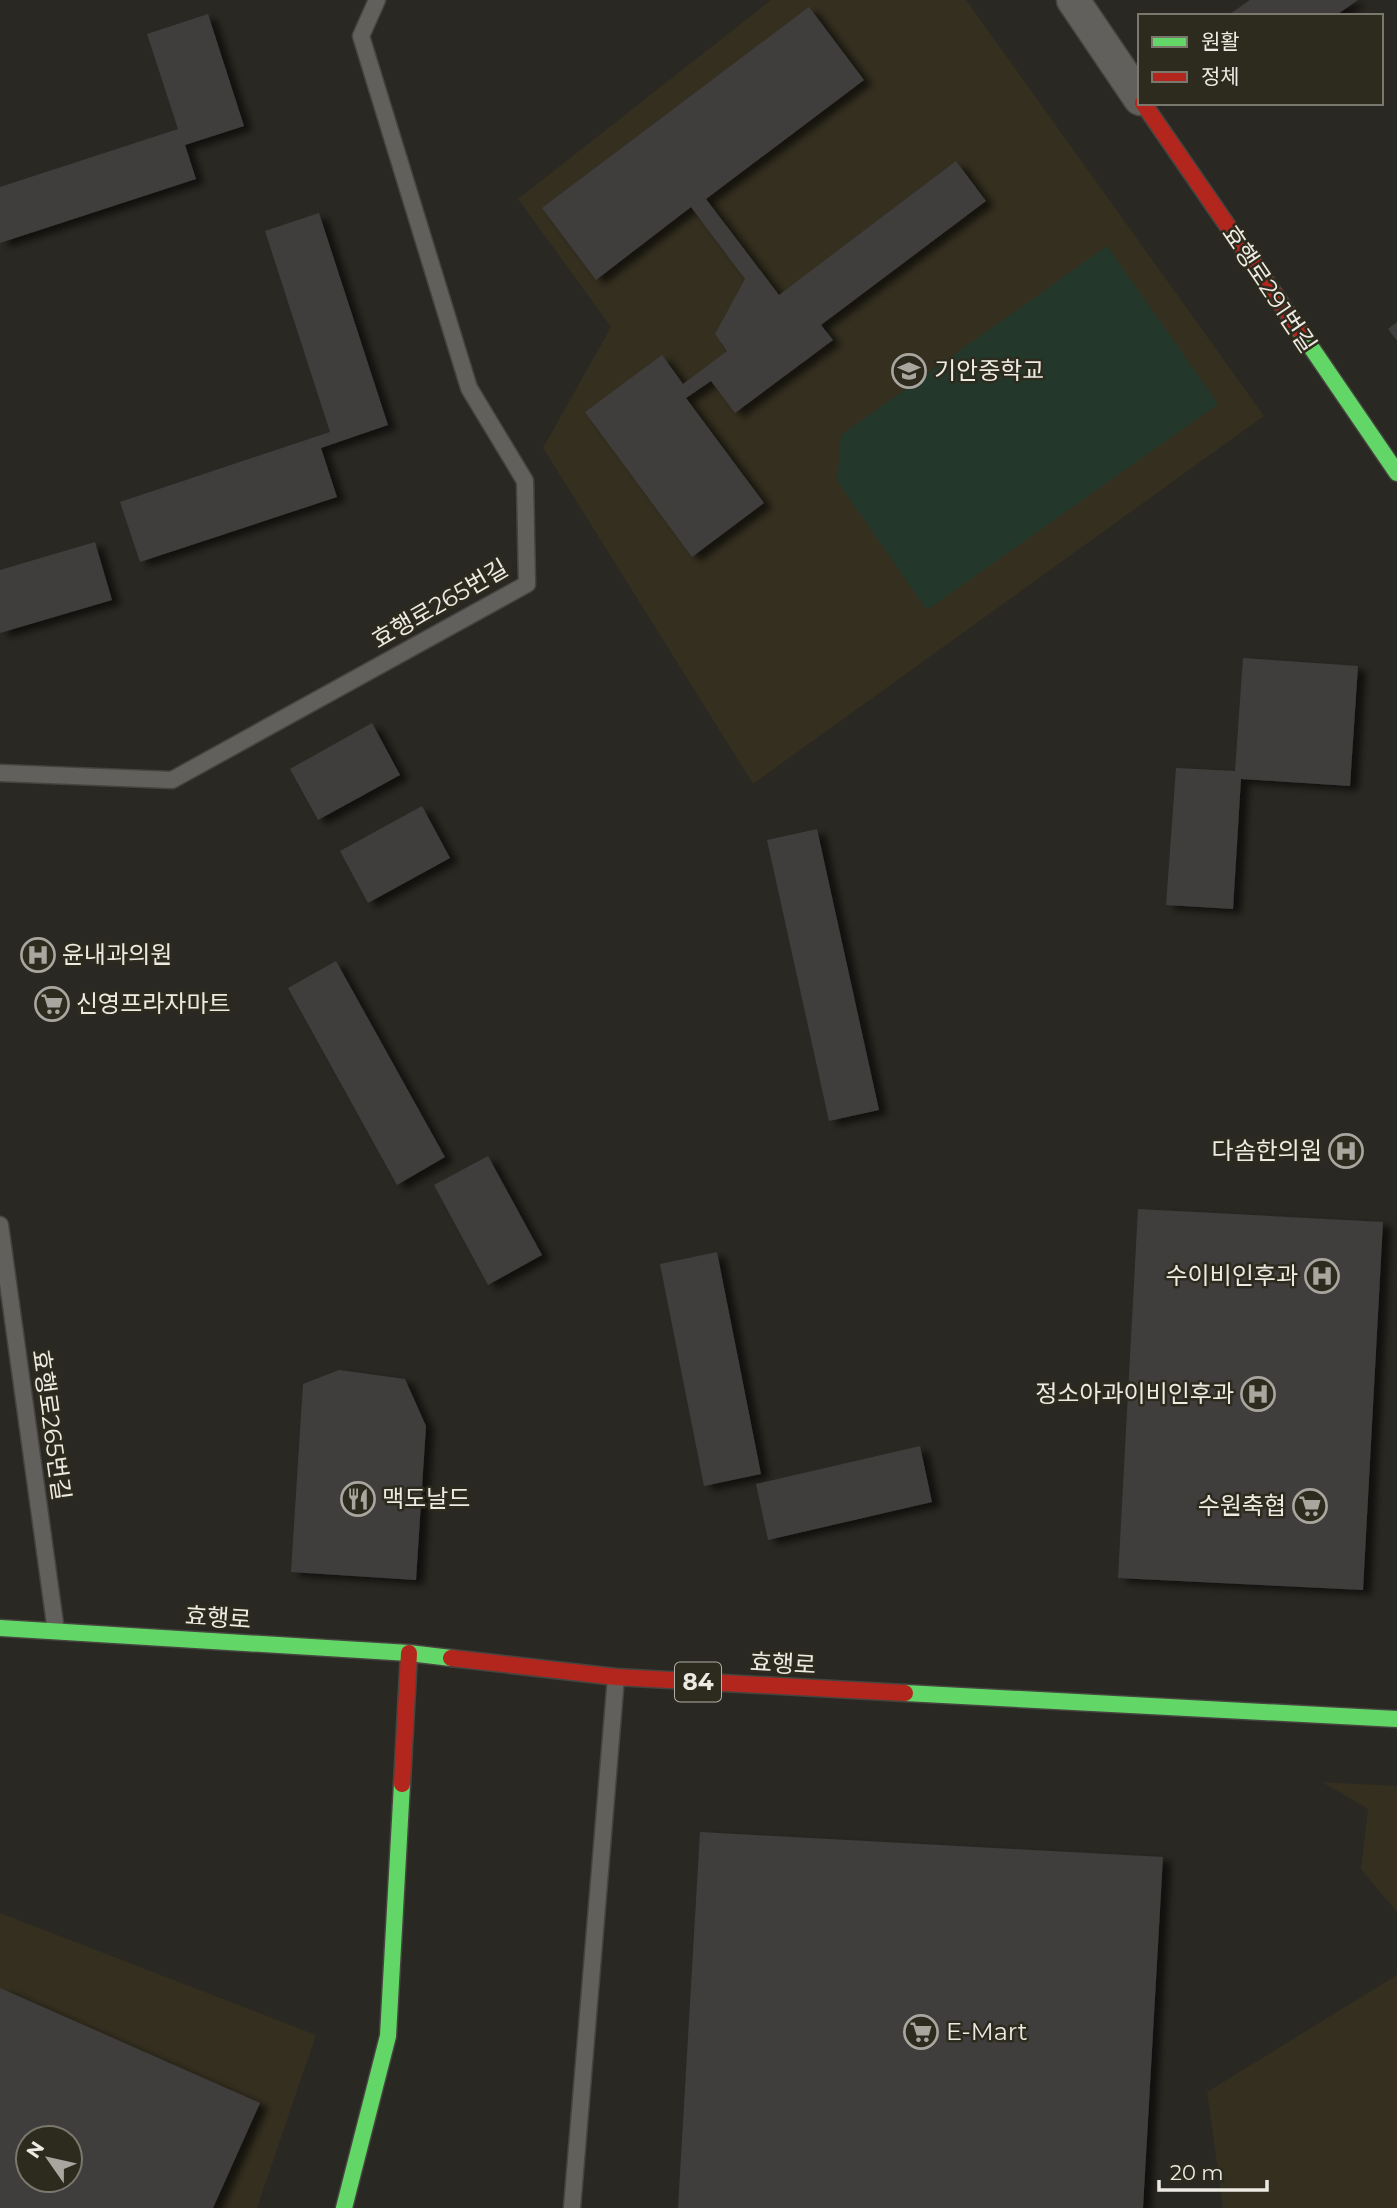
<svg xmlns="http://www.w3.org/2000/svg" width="1397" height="2208" viewBox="0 0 1397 2208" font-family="Montserrat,'Noto Sans KR',sans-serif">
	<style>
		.built { fill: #342f1f; fill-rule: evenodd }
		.green { fill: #23382b }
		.building { fill: #3f3d3d; fill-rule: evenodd; filter: url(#shadow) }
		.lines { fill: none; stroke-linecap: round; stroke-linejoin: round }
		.lane-casing { stroke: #46443f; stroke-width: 19 }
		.street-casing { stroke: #46443f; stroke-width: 35 }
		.fast-casing { stroke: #46443f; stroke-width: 19 }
		.jam-casing { stroke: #46443f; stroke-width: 19 }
		.lane { stroke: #62605c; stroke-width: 16 }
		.street { stroke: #62605c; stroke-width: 32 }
		.fast { stroke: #63d668; stroke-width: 16 }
		.jam { stroke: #b3261e; stroke-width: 16 }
		.labels { text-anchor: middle; stroke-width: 5; stroke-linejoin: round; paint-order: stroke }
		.shield { fill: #2d2a1e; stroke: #b3b0a8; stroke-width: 2 }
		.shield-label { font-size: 23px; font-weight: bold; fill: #edeae3 }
		.street-label { font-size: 24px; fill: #edeae3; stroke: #2d2a1e }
		.poi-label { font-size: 24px; fill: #edeae3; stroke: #2d2a1e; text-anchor: start }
	</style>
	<defs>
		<filter id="shadow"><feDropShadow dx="8" dy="4.5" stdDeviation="3.5" flood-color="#0009"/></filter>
	</defs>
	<rect width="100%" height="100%" fill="#2a2822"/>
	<!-- built -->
	<g class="built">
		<path d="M771,0H966L1264,416L753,784L543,448L611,327L518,199Z"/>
		<path d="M1322,1782L1397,1786V1912L1361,1869L1368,1809Z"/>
		<path d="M0,1913L316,2035L257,2208H0ZM28,2138H70V2180H28Z"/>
		<path d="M1397,1975V2208H1223L1207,2092Z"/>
	</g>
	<!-- green -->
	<path class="green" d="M1107,246L1218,404L927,610L837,481L841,435Z"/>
	<!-- building -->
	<g class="building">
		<path d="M1250,0H1358L1335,16H1227Z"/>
		<path d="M809,7L864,80L706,199L779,295L956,161L986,201L821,325L833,340L735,413L711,381L686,398L764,503L692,557L585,412L662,355L683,384L727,351L715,334L745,279L691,207L596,280L542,208Z"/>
		<path d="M208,14L244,126L185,145L196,179L0,243V187L178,129L147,34Z"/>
		<path d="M319,213L388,425L321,448L337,497L140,562L120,502L330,432L265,231Z"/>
		<path d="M1397,322V341L1388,329Z"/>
		<path d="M95,542L112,600L0,633V570Z"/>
		<path d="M1243,658L1358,666L1350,786L1241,779L1233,909L1166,905L1176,768L1235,771Z"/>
		<path d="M372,723L400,775L318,820L290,769Z"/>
		<path d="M422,806L450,858L368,903L340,851Z"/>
		<path d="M817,829L879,1110L829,1121L767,840Z"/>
		<path d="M336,961L445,1157L397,1185L288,988Z"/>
		<path d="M488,1156L542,1255L488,1285L434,1185Z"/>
		<path d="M1138,1209L1383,1222L1363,1590L1118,1578Z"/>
		<path d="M717,1252L761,1474L704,1486L660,1264Z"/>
		<path d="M339,1370L405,1379L426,1426L416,1580L291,1572L303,1384Z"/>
		<path d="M920,1446L932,1502L768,1540L756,1484Z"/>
		<path d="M700,1832L1163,1857L1143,2208H678Z"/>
		<path d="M0,1988L260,2103L213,2208H0ZM28,2138H70V2180H28Z"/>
	</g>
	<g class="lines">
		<!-- lane casing -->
		<g class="lane-casing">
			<g id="lane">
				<path d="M0,773L172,780L527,584L525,481L469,388L361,36L377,0"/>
				<path d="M0,1225L56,1631"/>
				<path d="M572,2208L616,1677"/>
			</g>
		</g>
		<!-- street casing -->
		<g class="street-casing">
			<path id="street" d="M1073,0L1140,99"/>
		</g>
		<!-- fast casing -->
		<g class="fast-casing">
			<g id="fast">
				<path d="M1300,331L1397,473"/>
				<path d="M0,1628L409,1653L451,1658"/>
				<path d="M905,1693L1397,1719"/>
				<path d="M344,2208L388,2036L402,1784"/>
			</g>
		</g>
		<!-- jam casing -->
		<g class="jam-casing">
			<g id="jam">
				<path d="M1143,103L1300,331"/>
				<path d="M451,1658L616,1677L905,1693"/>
				<path d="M402,1784L409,1653"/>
			</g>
		</g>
		<!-- lane -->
		<use href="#lane" class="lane"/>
		<!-- street -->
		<use href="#street" class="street"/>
		<!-- fast -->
		<use href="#fast" class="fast"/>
		<!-- jam -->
		<use href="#jam" class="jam"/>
	</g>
	<!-- icons -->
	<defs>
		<g id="school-ring" transform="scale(1.75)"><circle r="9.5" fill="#2d2a1e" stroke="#a9a69f" stroke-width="1.5"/><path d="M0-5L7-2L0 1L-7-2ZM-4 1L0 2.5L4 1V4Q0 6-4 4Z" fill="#a9a69f"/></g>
		<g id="hospital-ring" transform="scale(1.75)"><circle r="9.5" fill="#2d2a1e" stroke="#a9a69f" stroke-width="1.5"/><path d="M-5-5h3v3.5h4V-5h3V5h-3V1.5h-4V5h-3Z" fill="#a9a69f"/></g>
		<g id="supermarket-ring" transform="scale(1.75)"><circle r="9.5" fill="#2d2a1e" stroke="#a9a69f" stroke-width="1.5"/><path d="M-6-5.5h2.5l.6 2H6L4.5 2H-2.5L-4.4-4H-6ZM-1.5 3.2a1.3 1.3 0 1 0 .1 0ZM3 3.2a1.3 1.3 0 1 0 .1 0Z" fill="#a9a69f"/></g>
		<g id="restaurant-ring" transform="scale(1.75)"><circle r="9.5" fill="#2d2a1e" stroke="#a9a69f" stroke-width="1.5"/><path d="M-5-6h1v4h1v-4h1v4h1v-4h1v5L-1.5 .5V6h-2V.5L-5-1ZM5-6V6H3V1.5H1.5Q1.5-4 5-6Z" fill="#a9a69f"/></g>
	</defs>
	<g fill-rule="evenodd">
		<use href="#school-ring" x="909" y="371"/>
		<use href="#hospital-ring" x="38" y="955"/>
		<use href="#supermarket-ring" x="52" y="1004"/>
		<use href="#hospital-ring" x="1346" y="1151"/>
		<use href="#hospital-ring" x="1322" y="1276"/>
		<use href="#hospital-ring" x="1258" y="1394"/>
		<use href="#restaurant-ring" x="358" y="1499"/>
		<use href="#supermarket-ring" x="1310" y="1506"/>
		<use href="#supermarket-ring" x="921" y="2032"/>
	</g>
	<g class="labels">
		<!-- shield labels -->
		<rect class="shield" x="675" y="1662.5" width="46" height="39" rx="5"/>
		<g class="shield-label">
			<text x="698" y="1690">84</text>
		</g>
		<!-- street labels -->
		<g class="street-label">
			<text transform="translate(1269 289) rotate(56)" y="8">효행로291번길</text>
			<text transform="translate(440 604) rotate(-30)" y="8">효행로265번길</text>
			<text transform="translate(51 1425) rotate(82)" y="8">효행로265번길</text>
			<text transform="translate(218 1618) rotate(4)" y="8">효행로</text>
			<text transform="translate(783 1664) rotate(3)" y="8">효행로</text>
		</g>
		<!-- poi labels -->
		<g class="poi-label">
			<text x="934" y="379">기안중학교</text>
			<text x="62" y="963">윤내과의원</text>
			<text x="76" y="1012">신영프라자마트</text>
			<text x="1322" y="1159" text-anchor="end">다솜한의원</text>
			<text x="1298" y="1284" text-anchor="end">수이비인후과</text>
			<text x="1234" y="1402" text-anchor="end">정소아과이비인후과</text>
			<text x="382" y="1507">맥도날드</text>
			<text x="1286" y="1514" text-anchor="end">수원축협</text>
			<text x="946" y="2040">E-Mart</text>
		</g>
	</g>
	<!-- legend -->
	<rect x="1138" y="14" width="245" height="91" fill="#2d2a1e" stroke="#7a776d" stroke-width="2"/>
	<rect x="1152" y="37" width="35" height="10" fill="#63d668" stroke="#7a776d" stroke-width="2"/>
	<text x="1201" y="49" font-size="21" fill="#edeae3">원활</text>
	<rect x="1152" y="72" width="35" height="10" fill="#b3261e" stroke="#7a776d" stroke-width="2"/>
	<text x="1201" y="84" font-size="21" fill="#edeae3">정체</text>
	<!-- north arrow -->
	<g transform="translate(49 2159) rotate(304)"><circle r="33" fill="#2d2a1e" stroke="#7a776d" stroke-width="2"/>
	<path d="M0-5L12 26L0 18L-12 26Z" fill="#a9a69f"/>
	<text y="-10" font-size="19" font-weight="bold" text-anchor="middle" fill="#edeae3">N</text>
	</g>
	<!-- scale -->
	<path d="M1159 2180v10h108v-10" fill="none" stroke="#edeae3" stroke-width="3.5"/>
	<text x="1170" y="2180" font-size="21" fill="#edeae3" stroke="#2d2a1e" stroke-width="5" paint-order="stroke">20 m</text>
</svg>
